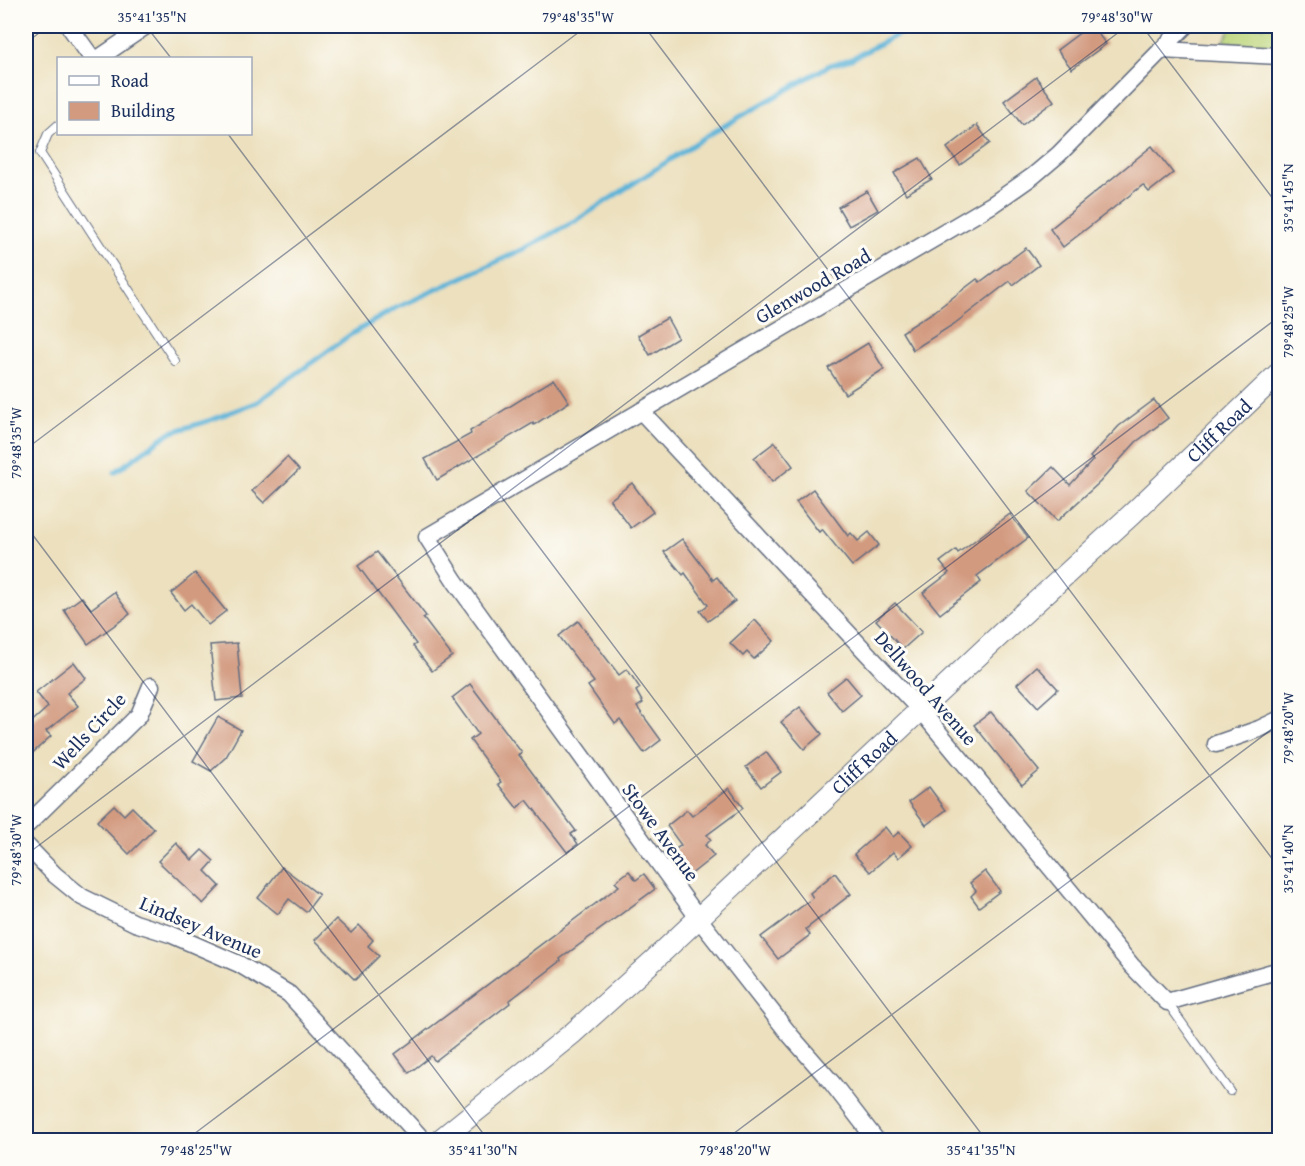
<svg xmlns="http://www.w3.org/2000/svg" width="1305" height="1166" viewBox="0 0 1305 1166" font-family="'Gentium Book Plus',serif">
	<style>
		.green { fill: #bbd479; stroke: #6b826c; stroke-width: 1.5 }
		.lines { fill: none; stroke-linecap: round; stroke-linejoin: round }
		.stream { stroke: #5bb3d8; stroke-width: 5 }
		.building { fill: #d29a7f }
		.service-casing { stroke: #646d80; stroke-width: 10 }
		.minor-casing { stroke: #646d80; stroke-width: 19 }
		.tertiary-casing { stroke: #646d80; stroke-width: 23 }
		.service { stroke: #fff; stroke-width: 8 }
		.minor { stroke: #fff; stroke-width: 16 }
		.tertiary { stroke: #fff; stroke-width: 21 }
		.ticks { fill: none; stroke: #1b2f5e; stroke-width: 1.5; stroke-opacity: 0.45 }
		.labels { text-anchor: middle; stroke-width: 6; stroke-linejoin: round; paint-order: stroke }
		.street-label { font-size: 20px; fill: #1b2f5e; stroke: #fdfcf7 }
		.neatline { fill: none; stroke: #1b2f5e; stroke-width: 2 }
		.ticks-label { font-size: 15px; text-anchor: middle; fill: #1b2f5e }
	</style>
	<rect width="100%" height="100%" fill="#fdfcf7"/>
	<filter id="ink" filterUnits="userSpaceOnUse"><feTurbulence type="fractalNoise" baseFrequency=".0167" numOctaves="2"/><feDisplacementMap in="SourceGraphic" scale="12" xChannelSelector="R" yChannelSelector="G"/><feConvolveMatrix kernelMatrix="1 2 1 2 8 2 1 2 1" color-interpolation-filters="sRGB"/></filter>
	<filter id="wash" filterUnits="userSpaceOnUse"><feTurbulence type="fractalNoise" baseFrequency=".008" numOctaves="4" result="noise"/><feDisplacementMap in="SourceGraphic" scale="24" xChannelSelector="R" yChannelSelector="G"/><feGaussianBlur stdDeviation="1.35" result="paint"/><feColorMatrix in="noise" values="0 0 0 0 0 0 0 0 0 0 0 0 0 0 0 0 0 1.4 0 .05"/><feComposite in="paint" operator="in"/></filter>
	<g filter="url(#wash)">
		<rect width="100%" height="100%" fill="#ece0be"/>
		<!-- green -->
		<path class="green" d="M1232,26H1279V50L1224,41Z"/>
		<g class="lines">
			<!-- stream -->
			<path class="stream" d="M115,472L169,433L208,421L257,402L350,335L394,309L522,250L574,222L705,137L830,65L851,59L914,26"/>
		</g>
		<g id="blocks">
			<!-- building -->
			<g class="building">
				<path d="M1089,26H1092L1106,44L1072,69L1057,50Z"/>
				<path d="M1036,77L1054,101L1022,125L1004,101Z"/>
				<path d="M977,125L990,143L960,165L947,148Z"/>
				<path d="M1152,146L1173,173L1149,192L1143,185L1063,247L1050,229Z"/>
				<path d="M920,158L932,179L906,194L894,173Z"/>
				<path d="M867,191L878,210L849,226L838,207Z"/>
				<path d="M1026,248L1039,265L1013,285L1010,281L954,324L913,350L902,332L935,311L977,279L980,282Z"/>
				<path d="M667,318L678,338L650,355L638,335Z"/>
				<path d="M868,343L884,369L845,394L828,368Z"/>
				<path d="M554,379L569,402L534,425L533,423L437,480L425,459L471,434L470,431Z"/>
				<path d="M1154,400L1168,418L1136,442L1100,482L1057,521L1028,491L1053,467L1070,485L1093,460L1090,457L1119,426Z"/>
				<path d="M775,442L793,466L772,482L754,458Z"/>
				<path d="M287,457L299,470L264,503L252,491Z"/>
				<path d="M632,483L653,512L631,528L610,500Z"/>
				<path d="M813,489L848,536L851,533L858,541L869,532L879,545L852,566L822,529L819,532L796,502Z"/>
				<path d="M1010,514L1028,538L977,576L981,582L940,614L923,593L949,573L940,562L956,550L958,553Z"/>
				<path d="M682,539L713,580L717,577L735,601L708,621L700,611L708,605L685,573L683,575L664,552Z"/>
				<path d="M377,552L426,616L423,618L452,656L432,671L413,646L416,644L358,566Z"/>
				<path d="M195,573L226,611L208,625L191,604L184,610L171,593Z"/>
				<path d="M114,592L130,614L88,644L64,610L82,597L91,609Z"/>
				<path d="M895,603L922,632L903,649L876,620Z"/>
				<path d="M755,620L774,641L754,659L747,652L743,656L730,643Z"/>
				<path d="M578,621L619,675L627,669L640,688L636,691L643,703L637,707L661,740L644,753L620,720L615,724L588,686L594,682L559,636Z"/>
				<path d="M237,643L242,698L216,701L210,645Z"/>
				<path d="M74,662L86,678L67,693L78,706L46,731L51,736L26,759V727L48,707L36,692Z"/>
				<path d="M1037,666L1058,689L1038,707L1017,684Z"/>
				<path d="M846,677L861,695L842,711L827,692Z"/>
				<path d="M470,684L522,753L519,755L576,831L571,834L578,844L567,852L527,800L517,808L498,784L501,782L470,740L478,734L452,698Z"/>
				<path d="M800,707L822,734L804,749L781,722Z"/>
				<path d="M991,712L1039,771L1022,785L974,725Z"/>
				<path d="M218,717L241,730L226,757L211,771L193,761Z"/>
				<path d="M766,752L781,772L761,787L746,767Z"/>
				<path d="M929,787L946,810L926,825L909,802Z"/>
				<path d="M729,788L743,808L707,835L711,840L705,845L714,856L690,875L672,852L681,845L667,826L687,810L692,816Z"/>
				<path d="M114,805L124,815L132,807L154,829L129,854L97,821Z"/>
				<path d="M885,827L893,837L899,832L912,846L898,858L893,852L870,872L854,854Z"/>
				<path d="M176,843L192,860L202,850L214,861L205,871L220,886L203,904L158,861Z"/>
				<path d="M282,867L319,895L306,912L289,899L278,914L258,898Z"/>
				<path d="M629,871L636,880L644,874L655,889L560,959L561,961L509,1001L510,1003L435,1061L431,1056L409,1073L395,1054L619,886L615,882Z"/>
				<path d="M985,871L1000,891L979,907L971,896L976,891L970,883Z"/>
				<path d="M835,873L851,894L806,929L810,935L778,959L761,937L813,898L810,893Z"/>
				<path d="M336,919L351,933L359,925L373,940L368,946L379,956L355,980L315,940Z"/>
			</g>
		</g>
	</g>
	<g filter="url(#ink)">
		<use href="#blocks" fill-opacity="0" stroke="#646d80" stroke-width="1.5"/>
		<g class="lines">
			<!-- service casing -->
			<g class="service-casing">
				<g id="service">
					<path d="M58,125L48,134L40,153L175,361"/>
					<path d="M1167,1002L1230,1091"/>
				</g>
			</g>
			<!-- minor casing -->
			<g class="minor-casing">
				<g id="minor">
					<path d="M69,26L92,58"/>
					<path d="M1161,50L1280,56"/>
					<path d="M99,58L146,26"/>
					<path d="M641,411L921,711L1132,966L1167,1002L1280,970"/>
					<path d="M1216,744L1259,729L1280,719"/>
					<path d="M26,826L139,715L151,686"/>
					<path d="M26,845L55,875L82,897L135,923L170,934L239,964L289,994L423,1140"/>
					<path d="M876,1140L832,1083L790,1035L699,919L455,581L427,537L993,204L1033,176L1059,154L1185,26"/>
				</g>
			</g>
			<!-- tertiary casing -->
			<g class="tertiary-casing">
				<g id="tertiary">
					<path id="s1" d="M440,1140L573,1033L654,960L1003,632L1132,514L1280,372"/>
				</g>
			</g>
			<!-- service -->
			<use href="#service" class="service"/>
			<!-- minor -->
			<use href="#minor" class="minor"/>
			<!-- tertiary -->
			<use href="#tertiary" class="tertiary"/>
		</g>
	</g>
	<!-- ticks -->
	<path class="ticks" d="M146,26L171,58M644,26L1280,869M1142,26L1280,208M26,43L48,26M228,134L986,1140M26,449L587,26M26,526L488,1140M26,855L1127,26M186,1140L1280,316M725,1140L1280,723M1264,1140L1280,1129"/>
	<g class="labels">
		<!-- street labels -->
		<g class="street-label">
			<text transform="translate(813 286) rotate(-30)" y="7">Glenwood Road</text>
			<text dy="7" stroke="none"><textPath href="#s1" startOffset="1054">Cliff Road</textPath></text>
			<text transform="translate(926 688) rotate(49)" y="7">Dellwood Avenue</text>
			<text transform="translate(89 731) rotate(-47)" y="7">Wells Circle</text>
			<text dy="7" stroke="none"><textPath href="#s1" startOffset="568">Cliff Road</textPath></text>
			<text transform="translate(661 832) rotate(54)" y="7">Stowe Avenue</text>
			<text transform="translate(201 927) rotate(23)" y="7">Lindsey Avenue</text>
		</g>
	</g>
	<!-- margin -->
	<rect width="1305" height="1166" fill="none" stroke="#fdfcf7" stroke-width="66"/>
	<!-- legend -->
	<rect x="57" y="57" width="195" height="78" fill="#fdfcf7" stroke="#a3aaba" stroke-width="1.5"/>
	<rect x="69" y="76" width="30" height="9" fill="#ffffff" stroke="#a3aaba" stroke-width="1.5"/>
	<text x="111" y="87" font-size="18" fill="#1b2f5e">Road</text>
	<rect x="69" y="102" width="30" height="18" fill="#d29a7f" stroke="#a3aaba" stroke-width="1.5"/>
	<text x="111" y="117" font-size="18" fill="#1b2f5e">Building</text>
	<rect x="33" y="33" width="1239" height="1100" class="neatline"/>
	<g class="ticks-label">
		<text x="152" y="22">35°41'35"N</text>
		<text x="578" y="22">79°48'35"W</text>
		<text x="1117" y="22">79°48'30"W</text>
		<text transform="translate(1288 198) rotate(-90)" y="5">35°41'45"N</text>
		<text transform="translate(1288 322) rotate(-90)" y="5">79°48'25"W</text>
		<text transform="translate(16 443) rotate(-90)" y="5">79°48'35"W</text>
		<text transform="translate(1288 728) rotate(-90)" y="5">79°48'20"W</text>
		<text transform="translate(16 850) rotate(-90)" y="5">79°48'30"W</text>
		<text transform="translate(1288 859) rotate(-90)" y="5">35°41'40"N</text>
		<text x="196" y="1155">79°48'25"W</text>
		<text x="483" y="1155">35°41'30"N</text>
		<text x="735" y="1155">79°48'20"W</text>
		<text x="981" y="1155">35°41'35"N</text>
	</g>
</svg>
